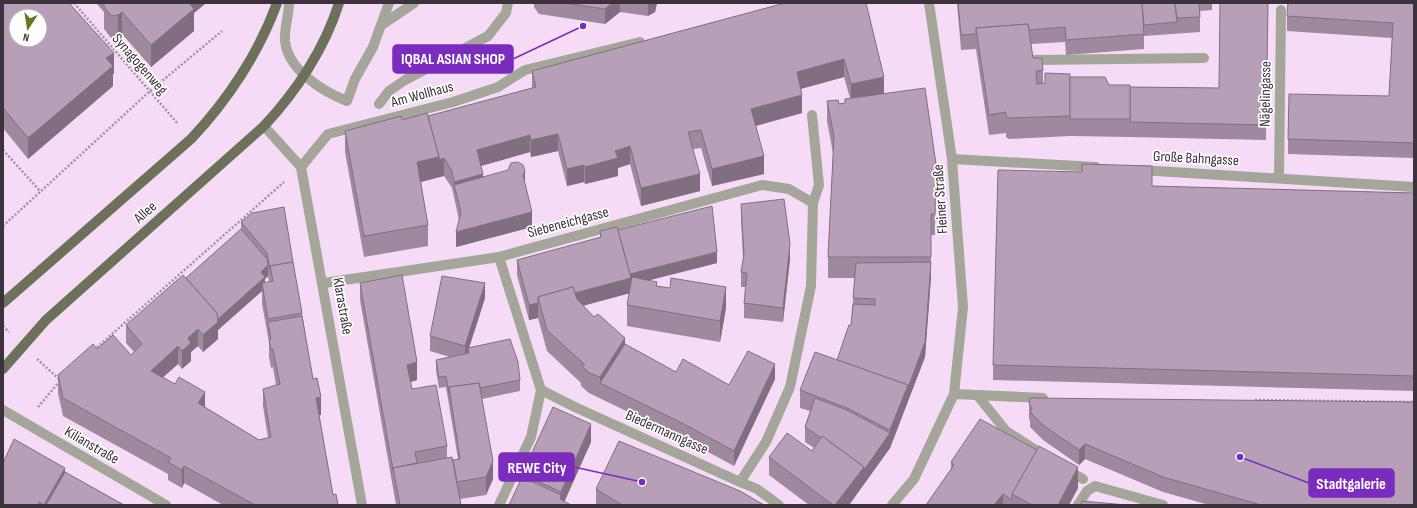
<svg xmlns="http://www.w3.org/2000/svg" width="1417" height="508" viewBox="0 0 1417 508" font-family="'Sofia Sans Condensed',sans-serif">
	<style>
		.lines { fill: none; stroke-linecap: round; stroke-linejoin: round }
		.path { stroke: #a490a4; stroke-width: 2.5; stroke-dasharray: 2 2; stroke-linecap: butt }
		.service { stroke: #a3a698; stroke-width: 10 }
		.pedestrian { stroke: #a3a698; stroke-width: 10 }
		.minor { stroke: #a3a698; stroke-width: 10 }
		.primary { stroke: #6c7259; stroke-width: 10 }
		.wall { fill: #9e899e; fill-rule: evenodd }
		.shaded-wall { fill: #816f81 }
		.building { fill: #b89fb8; stroke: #816f81; fill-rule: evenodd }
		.labels { text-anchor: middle; stroke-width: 3.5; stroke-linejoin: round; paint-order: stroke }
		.street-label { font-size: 15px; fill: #3c323c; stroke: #fff }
		.leader { fill: none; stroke: #7b2cbf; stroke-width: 1.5 }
		.callout-dot { fill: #7b2cbf; stroke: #fff; stroke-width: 1.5 }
		.callout { fill: #7b2cbf; stroke: #7b2cbf; stroke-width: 1.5 }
		.callout-label { font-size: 16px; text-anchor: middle; font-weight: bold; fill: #fff }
	</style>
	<rect width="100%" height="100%" fill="#f6dbf6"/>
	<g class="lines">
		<!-- path -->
		<g class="path">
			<path d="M74,3L178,124"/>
			<path d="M3,150L40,191"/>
			<path d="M3,226L150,91L222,31"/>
			<path d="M3,326L9,332"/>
			<path d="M94,350L284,182"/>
			<path d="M37,359L60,380"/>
			<path d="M1255,400L1414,402"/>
			<path d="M38,407L59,382"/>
		</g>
		<!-- service -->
		<g class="service">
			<path d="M289,3C289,15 284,28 285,41C288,70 322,91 347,101L355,79L373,47L389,3"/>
			<path d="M383,24L414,3"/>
			<path d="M1035,60L1204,58"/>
			<path d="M379,104L389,91L405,80L488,36L506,13L508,3"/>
			<path d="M812,115L819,185L813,203"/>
			<path d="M1279,178L1281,10"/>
			<path d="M499,505L531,437L541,390"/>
			<path d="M1078,505L1087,491L1095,486L1163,505"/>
		</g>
		<!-- pedestrian -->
		<g class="pedestrian">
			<path d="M952,159L1096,167"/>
			<path d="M301,167L328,134L453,102L498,87L525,70L640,42"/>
			<path d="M1140,170L1414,187"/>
			<path d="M954,394L1043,398"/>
			<path d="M978,396L1006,431L1042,454"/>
			<path d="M1067,470L1083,479"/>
			<path d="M740,482L757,489L779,505"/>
			<path d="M892,505L914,479L954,394L963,307L952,159L929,3"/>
		</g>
		<!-- minor -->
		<g class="minor">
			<path d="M264,126L301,167L362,505"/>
			<path d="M324,283L499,257L762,185L789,189L813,203L811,286L790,387L766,442L740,482L577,408L541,390L499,257"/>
			<path d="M3,410L166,505"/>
		</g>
		<!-- primary -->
		<g class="primary">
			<path d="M3,303L191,139C227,101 259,53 277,3"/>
			<path d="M3,369L46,320L264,126C296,92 325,48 339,3"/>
		</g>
	</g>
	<!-- wall -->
	<g class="wall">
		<path d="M3,3L114,74H113V86L28,159L3,128Z"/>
		<path d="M96,3H206L194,13V31L151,67L122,34L118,37L111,38L104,29V12Z"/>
		<path d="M534,3H657L655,12L648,16L620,12L605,24L539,14L534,7Z"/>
		<path d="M785,3L884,93L936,164L935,235H931V277L925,357L890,448L849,505H809L769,475V457L812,451L814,448L805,442V427L810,411L800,408V390L837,360L851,325L855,278H828V257L833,153L827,121V101L839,104L845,103V99L850,98L844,77L800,89L802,113L756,126L764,174L712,186L701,148L693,149L700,191L641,206L630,164L618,168V176L585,184L584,182L567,186L558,151L531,157L530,152L481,166L483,177L525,184L532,227L456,247L459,220L452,188L444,176L421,182L428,225V246L364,257L345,152V131L402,120L428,116L532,88V71Z"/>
		<path d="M957,3H1212V10L1200,11V32L1144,36V49L1066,55L1065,42L1031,44L1033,58L1043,70V83L1070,77L1109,85L1130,87L1219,88L1268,3L1266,140L1130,137L1070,136L1009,139L1006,137V133L989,135L976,49L961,50Z"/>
		<path d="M1414,3V158L1288,154V139L1389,96L1392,38L1287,31V16Z"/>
		<path d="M1082,172L1152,186L1414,193V391L993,380V365Z"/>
		<path d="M741,204L790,259L783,322L744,318V303L746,287H741V272L743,259L741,219Z"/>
		<path d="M241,222L293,262L302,313L313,379L321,415H319L333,495L338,505H223L184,483L182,488L168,480V474L63,416L58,393V375L97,349L131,355L134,352L126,343V325L186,278L241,229ZM268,276L269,282L265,283V279ZM262,291V304L269,342V357L271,368L273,367L276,385L263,389V406L268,438L259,440L205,407L163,377L178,364L182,369L191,361V352L198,346L203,352L218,339V330Z"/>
		<path d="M618,230L717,263L649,280L657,286L726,308L720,342L627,326V305L629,293L583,306L594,317L625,344L676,372L729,385L775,379L734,466L684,439L589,393L581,386V383L547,351L538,318L529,320L517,275V260L600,238V231Z"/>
		<path d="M360,283L417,380L410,382L412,389L447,446V458L453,460L458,459L446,387L439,388L436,371V360L450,357L430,351V336L485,298L469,348L520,380V391L482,399L493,479L486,495L460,499L461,505H396L360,300Z"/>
		<path d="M1029,403L1414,505H1209L1163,492L1085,459L1079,465L1043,440L1030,427V421L1029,418Z"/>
		<path d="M591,442L564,501L522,477V474Z"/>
		<path d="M951,462L1078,488L1069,505H926L951,469Z"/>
		<path d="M65,472L124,505H3Z"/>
		<path d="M596,489L764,505H596Z"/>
	</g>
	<!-- shaded-wall -->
	<g class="shaded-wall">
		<path d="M185,3H206L194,13V31L151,67V45Z"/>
		<path d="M612,3H620V12L605,24V9Z"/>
		<path d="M648,3H657L655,12L648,16Z"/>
		<path d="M122,12V34L118,37V15Z"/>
		<path d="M114,53V74H113V86L28,159V138L106,58Z"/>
		<path d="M844,59V77L797,90V72Z"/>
		<path d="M884,77V95L851,102V84Z"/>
		<path d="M802,95V113L751,127V109Z"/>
		<path d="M558,134V151L531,157V140Z"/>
		<path d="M530,135V152L477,167V150Z"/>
		<path d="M630,146V164L618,168V176L585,184V167L615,151Z"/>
		<path d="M764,156V174L712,186V169Z"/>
		<path d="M439,157V177L417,183V162Z"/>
		<path d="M444,158V176L439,177V160Z"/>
		<path d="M584,165V182L567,186V169Z"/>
		<path d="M525,171V186L523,175Z"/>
		<path d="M483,174V191L454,185V199V182Z"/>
		<path d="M700,174V191L641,206V188Z"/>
		<path d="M532,212V227L456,247V232Z"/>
		<path d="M931,214V277L925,357L890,448L849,505H835L890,433V430L931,263Z"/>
		<path d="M790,244V259L783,322V308Z"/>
		<path d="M717,252V263L631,285V293L543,316L540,302L629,274Z"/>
		<path d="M268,265V276L265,279V288L262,283V291L218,330V339L203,352V335L261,272Z"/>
		<path d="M485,283V298L468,351V348V352L465,361V346Z"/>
		<path d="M726,287V308L720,342V321Z"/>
		<path d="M538,303V318L529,320V305Z"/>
		<path d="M198,329V346L191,352V361L182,369V351L188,338Z"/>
		<path d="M625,338V359L600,383V377Z"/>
		<path d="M178,346V364L151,388V371Z"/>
		<path d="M417,362V380L407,383V365Z"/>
		<path d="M775,364V379L734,466V451Z"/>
		<path d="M205,392V410L198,403Z"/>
		<path d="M321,397V415L316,416V398Z"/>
		<path d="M591,424V442L563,505L560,499L561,492Z"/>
		<path d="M1085,444V459L1079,465V450Z"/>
		<path d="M493,461V479L486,495V477Z"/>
		<path d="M184,466V483L182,488V470Z"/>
		<path d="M1078,467V488L1069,505H1058Z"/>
		<path d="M65,468V483L52,505H44Z"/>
		<path d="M1003,494V505H994Z"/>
	</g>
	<!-- building -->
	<g class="building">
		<path d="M3,3H69L114,53L106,58L113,66L28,138L3,108ZM16,16H40V40H16Z"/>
		<path d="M104,3H189L194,9L151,45L122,12L118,15L111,16L104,7Z"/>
		<path d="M564,3H612L605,9Z"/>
		<path d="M785,3H866L884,77L851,84L844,59L797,72L802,95L751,109L764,156L712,169L701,130L688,132L700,174L641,188L630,146L615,151L618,158L585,167L584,165L567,169L558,134L531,140L530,135L477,150L483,174L454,182L452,171L444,158L439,160V157L428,116L536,87L532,71Z"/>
		<path d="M958,3H1142L1144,34L1066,40L1065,27L1029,30L1028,24L976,28V34L961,35Z"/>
		<path d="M1142,3H1175L1177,22L1144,25Z"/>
		<path d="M1175,3H1199L1200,17L1177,18Z"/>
		<path d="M1220,3H1268L1266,125L1130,122V87L1219,88Z"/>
		<path d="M1288,3H1414V143L1288,139L1289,94L1389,96L1393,23L1287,16Z"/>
		<path d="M1028,24L1033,58H1042L1043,70L1036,71L1037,84L1045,83V73L1070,74V116L1009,118L1006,116V112L989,115L976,28Z"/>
		<path d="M1070,77H1105L1109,85H1130V119H1070Z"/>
		<path d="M925,88L936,164L935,214H931V257H828L834,136L827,101L838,100L839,104L845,103V99Z"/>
		<path d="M427,113L439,157L417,162L428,225L364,236L345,131L401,116L402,120Z"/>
		<path d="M518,162L523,165L525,171L523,175L532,212L456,232L461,212L454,185L508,170L511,163Z"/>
		<path d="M1082,164L1152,166V186L1414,193V376L993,365L998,170L1082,172Z"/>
		<path d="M784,199L790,244L783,308L744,303L747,273L741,272L744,255L741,204Z"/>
		<path d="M712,206L717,252L630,274L618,230Z"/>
		<path d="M284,207L293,262L270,266V269L267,253L241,222L252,213Z"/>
		<path d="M617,227L631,278L575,293L573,287L538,297V303L529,305L517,260L601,237L600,231Z"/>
		<path d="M241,229L267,259L268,265L261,272L265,277L218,319L217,313L186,278Z"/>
		<path d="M293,262L302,313L268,319L262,283L273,281L270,266Z"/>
		<path d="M931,262L925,342L908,388V385L837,360L849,325H851L853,304L875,305V299L853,298L856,263Z"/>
		<path d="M183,275L217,313L218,322L203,335L198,329L188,338L191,343L182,351L178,346L151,371L175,384L179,377L205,392L198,403L259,440L271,437L263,389L280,384L273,349L271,350L269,339H271L268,322L302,316L313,379L317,378L321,397L316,398L333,495L336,494L338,505H255L184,466L182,470L168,462L171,458L63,398L58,375L93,344L97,349L113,335L131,355L142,344L126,325Z"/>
		<path d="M402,275L417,362L407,365L412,389L436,385L447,446L415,452L417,463L393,468V470L360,283Z"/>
		<path d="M442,276L485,283L465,346L430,336Z"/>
		<path d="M632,277L657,282L656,286L670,288L671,278L726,287L720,321L627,305Z"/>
		<path d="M573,287L577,299L594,317L598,314L625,338L600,377L589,373L581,365H585L547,330L538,297Z"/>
		<path d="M510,339L518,362L520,380L480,388L479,383L449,387V394L446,376L439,377L436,360L469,353L468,348Z"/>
		<path d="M625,344L676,372L683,359L729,385L748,351L775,364L734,451L684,424L600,383Z"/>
		<path d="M815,352L908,385L890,430L847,408L800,390Z"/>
		<path d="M479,383L493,461L486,477L457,482L453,460L460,459L449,387Z"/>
		<path d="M815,398L847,410L890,433L864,470V467L822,436L821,438L805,427Z"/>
		<path d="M1030,398L1414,402V505H1261L1163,477L1085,444L1079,450L1043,425L1030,412L1032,409L1029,403Z"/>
		<path d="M553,407L591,424L561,492L522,474Z"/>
		<path d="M980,419L1037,450L1012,494V500L1003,494L994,505H926L954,465L951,462Z"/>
		<path d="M787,433L812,451L822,436L864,467L835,505H833L769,457Z"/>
		<path d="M14,439L65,468L44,505L39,502L38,505H3V463Z"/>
		<path d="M619,441L740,491L764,505H622L596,489Z"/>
		<path d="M1039,446L1078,467L1058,505H1032L1012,494Z"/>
		<path d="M452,457L461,505H400L393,468Z"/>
		<path d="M65,472L124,505H46Z"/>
		<path d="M522,477L561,495L560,499L571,505H509Z"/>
		<path d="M1082,501L1126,505H1081Z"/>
	</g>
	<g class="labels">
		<!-- street labels -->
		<g class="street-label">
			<text transform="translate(140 64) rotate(49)" y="5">Synagogenweg</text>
			<text transform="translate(422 94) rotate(-15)" y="5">Am Wollhaus</text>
			<text transform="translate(1265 94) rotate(-89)" y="5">Nägelingasse</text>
			<text transform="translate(1196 158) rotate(3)" y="5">Große Bahngasse</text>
			<text transform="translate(940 199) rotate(-94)" y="5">Fleiner Straße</text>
			<text transform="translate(145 212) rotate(-42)" y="5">Allee</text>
			<text transform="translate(568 222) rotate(-15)" y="5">Siebeneichgasse</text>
			<text transform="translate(343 306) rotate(80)" y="5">Klarastraße</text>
			<text transform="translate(667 432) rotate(24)" y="5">Biedermanngasse</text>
			<text transform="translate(92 445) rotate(30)" y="5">Kilianstraße</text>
		</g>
	</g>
	<!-- callouts -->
	<path class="leader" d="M583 26L513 59M642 482L574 467M1240 457L1309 483"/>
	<g class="callout-dot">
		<circle cx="583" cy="26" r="4"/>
		<circle cx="642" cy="482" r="4"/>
		<circle cx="1240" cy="457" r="4"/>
	</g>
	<g class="callout">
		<rect x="393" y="45" width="120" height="28" rx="4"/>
		<rect x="499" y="453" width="75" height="28" rx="4"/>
		<rect x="1309" y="469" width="85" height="28" rx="4"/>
	</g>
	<g class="callout-label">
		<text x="453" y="64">IQBAL ASIAN SHOP</text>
		<text x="537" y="473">REWE City</text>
		<text x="1351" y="489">Stadtgalerie</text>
	</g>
	<!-- border -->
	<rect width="1417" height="508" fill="none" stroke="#3c323c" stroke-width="8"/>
	<!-- north arrow -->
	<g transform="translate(28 28) rotate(192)"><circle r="19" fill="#ffffff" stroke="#b1adb1"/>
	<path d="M0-3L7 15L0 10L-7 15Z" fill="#687522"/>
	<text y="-6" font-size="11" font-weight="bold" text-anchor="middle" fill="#3c323c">N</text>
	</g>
</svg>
